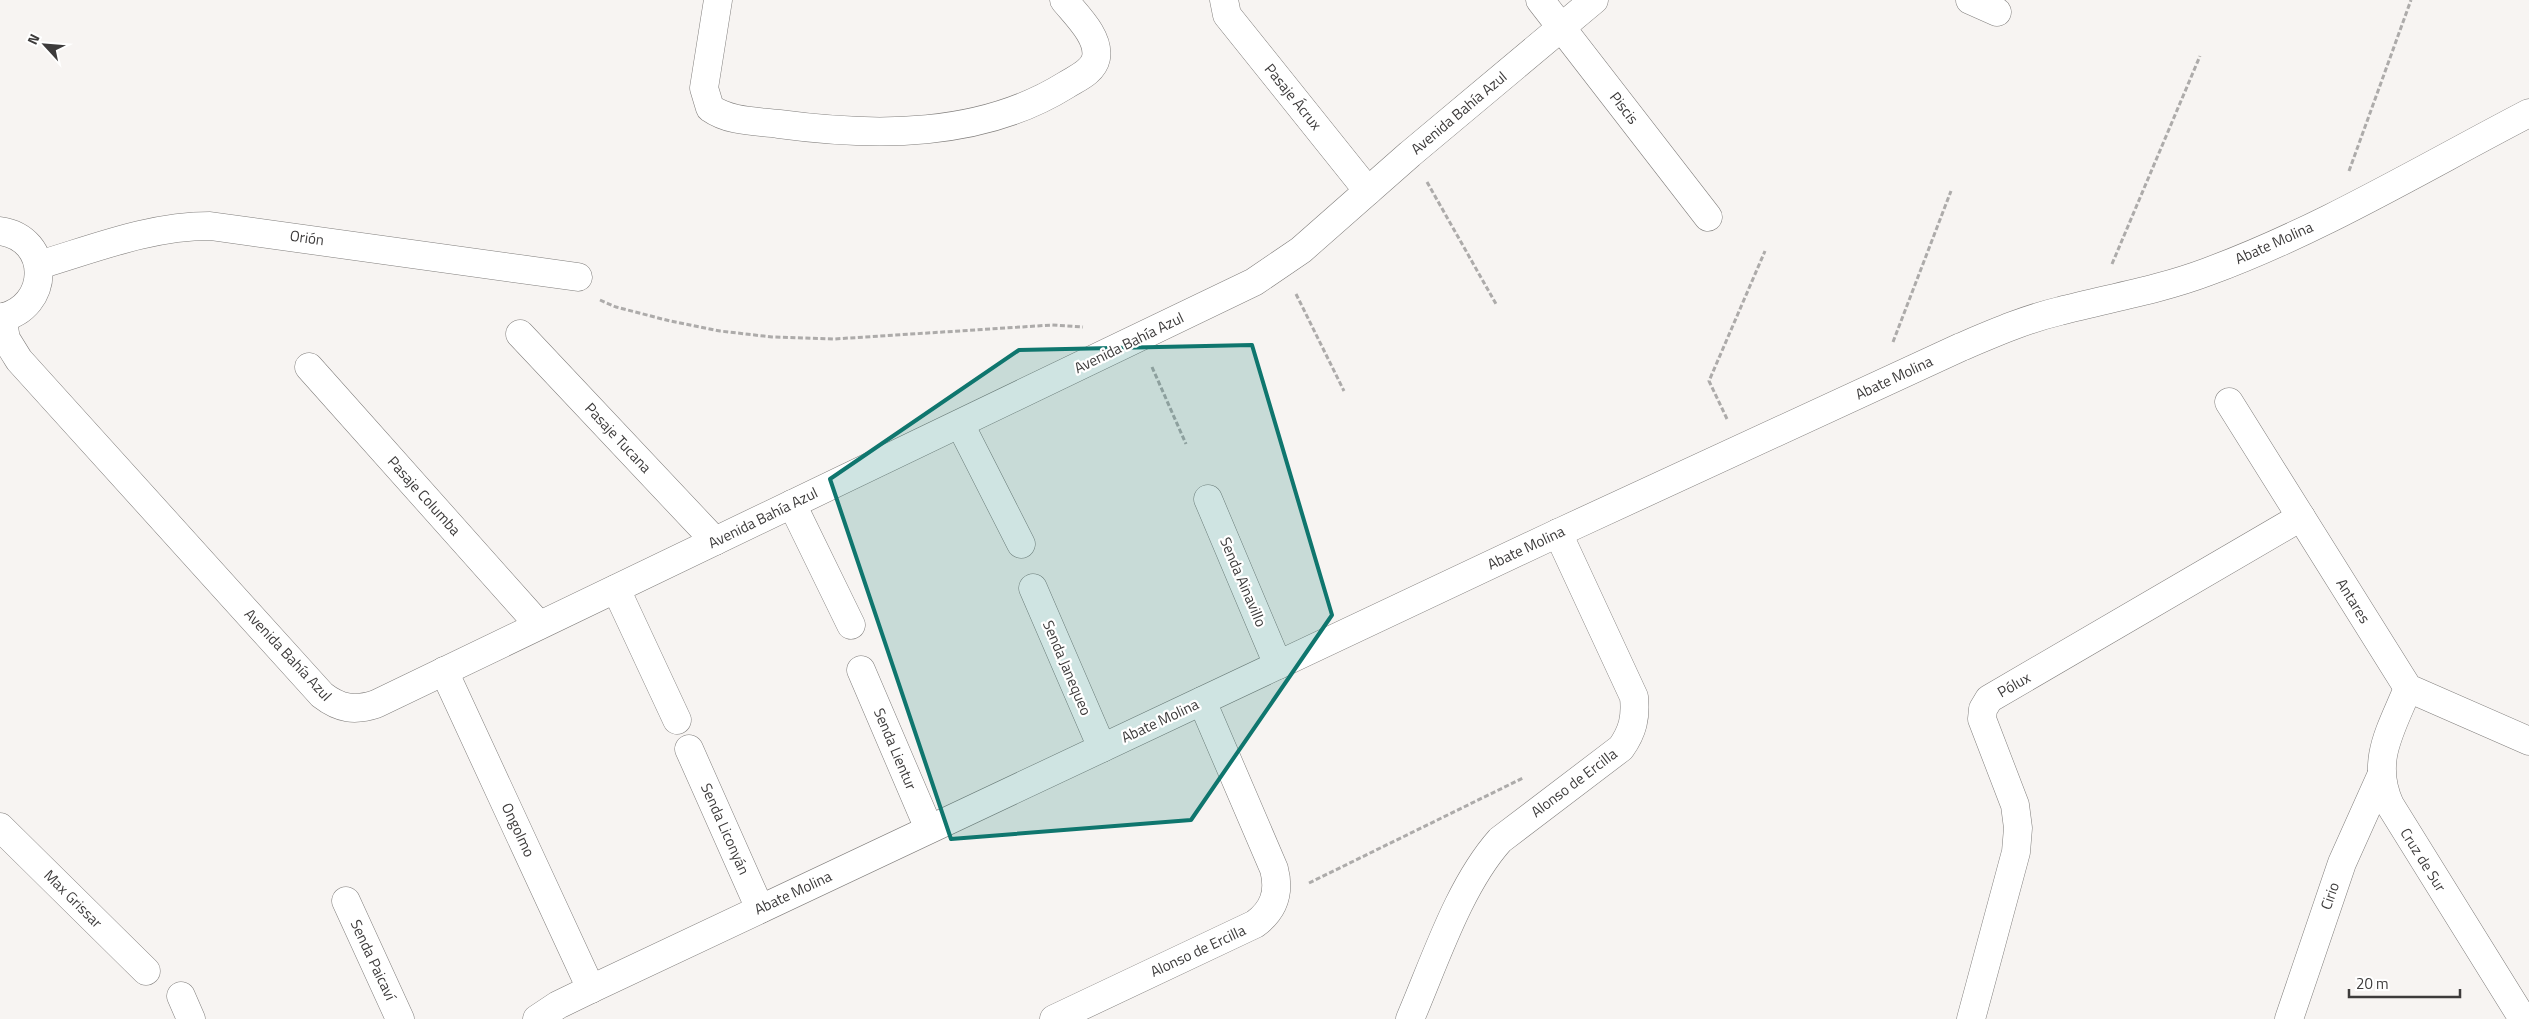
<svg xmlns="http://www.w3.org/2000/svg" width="2529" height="1019" viewBox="0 0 2529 1019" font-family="'Titillium Web',sans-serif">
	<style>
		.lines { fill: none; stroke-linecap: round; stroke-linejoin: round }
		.minor-casing { stroke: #807e7c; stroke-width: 29 }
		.path { stroke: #adabaa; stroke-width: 3; stroke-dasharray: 5 2.5; stroke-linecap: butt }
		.minor { stroke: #fff; stroke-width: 28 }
		.marked { fill: #0f766e; fill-opacity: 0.2; stroke: #0f766e; stroke-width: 4; stroke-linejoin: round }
		.labels { text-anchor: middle; stroke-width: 4.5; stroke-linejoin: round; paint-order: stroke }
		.street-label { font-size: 15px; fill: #3d3b3b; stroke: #fff }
	</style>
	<rect width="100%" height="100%" fill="#f7f4f2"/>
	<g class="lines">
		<!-- minor casing -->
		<g class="minor-casing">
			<g id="minor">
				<path d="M718,0L704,88L710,108C730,122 756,121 779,124C875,137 981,138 1066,85C1077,78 1093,72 1096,58C1100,37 1076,15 1064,0"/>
				<path d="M1224,0L1227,15L1368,191"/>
				<path d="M1540,0L1708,217"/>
				<path d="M1970,0L1997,12"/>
				<path d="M0,231C52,238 51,308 0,318"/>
				<path d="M39,265C96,248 150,226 210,226L578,277"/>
				<path d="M2,317L6,339L19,360L322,695C340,709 355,711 376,704L1254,282L1301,250L1410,154L1594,0"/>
				<path d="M520,334L715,541"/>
				<path d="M309,367L539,625"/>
				<path d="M2229,402L2408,688L2529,741"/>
				<path d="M960,424L1021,544"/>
				<path d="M1208,499L1278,665"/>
				<path d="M792,504L851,625"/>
				<path d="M1033,588L1102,748"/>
				<path d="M616,589L677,720"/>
				<path d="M861,670L929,829"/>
				<path d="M444,671L591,989"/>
				<path d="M2408,688C2391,730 2370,761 2390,805L2523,1019"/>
				<path d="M689,749L760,909"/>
				<path d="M0,827L146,971"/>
				<path d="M346,901L400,1019"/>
				<path d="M181,996L191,1019"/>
				<path d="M537,1019L558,1005L591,989L1558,533L1961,347C1994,333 2026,319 2060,311C2110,298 2159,290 2207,272C2319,231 2423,168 2529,113"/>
				<path d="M1054,1019L1255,924C1274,910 1280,892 1274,869L1202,701"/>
				<path d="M1410,1019C1435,961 1459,886 1500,840L1621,748C1633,731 1636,717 1634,697L1558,533"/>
				<path d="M1971,1019L2016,852L2018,828L2015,805L1982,719L1983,709L1989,699L2301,517"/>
				<path d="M2289,1019L2342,863L2381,776"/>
			</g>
		</g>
		<!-- path -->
		<g class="path">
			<path d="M2349,171L2411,0"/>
			<path d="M1427,182L1496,304"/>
			<path d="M2112,264L2200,56"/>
			<path d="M1296,294L1344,391"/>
			<path d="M600,300L616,307L670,321L720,331L772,337L834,339L1052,325L1083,327"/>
			<path d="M1893,342L1951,191"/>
			<path d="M1152,367L1186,444"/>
			<path d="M1727,419L1709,381L1765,251"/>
			<path d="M1309,883L1523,778"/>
		</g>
		<!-- minor -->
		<use href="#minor" class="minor"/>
	</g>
	<!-- marked area -->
	<path class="marked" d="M1252,345L1332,615L1191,820L951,839L830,479L1019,350Z"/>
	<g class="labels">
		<!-- street labels -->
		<g class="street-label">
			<text transform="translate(1293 97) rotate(51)" y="5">Pasaje Ácrux</text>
			<text transform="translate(1624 108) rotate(52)" y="5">Piscis</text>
			<text transform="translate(1459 113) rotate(-40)" y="5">Avenida Bahía Azul</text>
			<text transform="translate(307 238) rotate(8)" y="5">Orión</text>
			<text transform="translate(2274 243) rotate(-24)" y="5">Abate Molina</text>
			<text transform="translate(1129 343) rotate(-26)" y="5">Avenida Bahía Azul</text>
			<text transform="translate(1894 378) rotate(-25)" y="5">Abate Molina</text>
			<text transform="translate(618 438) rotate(47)" y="5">Pasaje Tucana</text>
			<text transform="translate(424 496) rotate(48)" y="5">Pasaje Columba</text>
			<text transform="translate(763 518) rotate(-26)" y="5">Avenida Bahía Azul</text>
			<text transform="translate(1526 548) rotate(-25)" y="5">Abate Molina</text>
			<text transform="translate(1243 582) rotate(67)" y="5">Senda Ainavillo</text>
			<text transform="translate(2353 601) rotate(58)" y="5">Antares</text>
			<text transform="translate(288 655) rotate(47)" y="5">Avenida Bahía Azul</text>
			<text transform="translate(1067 668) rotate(67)" y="5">Senda Janequeo</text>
			<text transform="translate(2014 685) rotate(-30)" y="5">Pólux</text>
			<text transform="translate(1160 721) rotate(-25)" y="5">Abate Molina</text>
			<text transform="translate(895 749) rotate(67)" y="5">Senda Lientur</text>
			<text transform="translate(1574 783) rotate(-37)" y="5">Alonso de Ercilla</text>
			<text transform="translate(725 829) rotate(66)" y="5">Senda Liconyán</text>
			<text transform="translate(518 830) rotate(65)" y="5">Ongolmo</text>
			<text transform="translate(2423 860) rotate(58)" y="5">Cruz de Sur</text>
			<text transform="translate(793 893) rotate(-25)" y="5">Abate Molina</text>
			<text transform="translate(2330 896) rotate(-71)" y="5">Cirio</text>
			<text transform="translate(73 899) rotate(45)" y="5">Max Grissar</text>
			<text transform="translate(1198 951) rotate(-25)" y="5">Alonso de Ercilla</text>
			<text transform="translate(373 960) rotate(65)" y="5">Senda Paicaví</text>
		</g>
	</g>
	<!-- north arrow -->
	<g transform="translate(45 45) rotate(296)" stroke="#ffffff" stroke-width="4" paint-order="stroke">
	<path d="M0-4L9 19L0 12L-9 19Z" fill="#3d3b3b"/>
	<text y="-8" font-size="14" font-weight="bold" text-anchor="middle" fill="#3d3b3b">N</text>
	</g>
	<!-- scale -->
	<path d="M2349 989v8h111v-8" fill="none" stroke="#3d3b3b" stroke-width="2.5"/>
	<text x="2356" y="989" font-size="15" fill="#3d3b3b" stroke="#ffffff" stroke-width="4" paint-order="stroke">20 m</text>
</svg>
